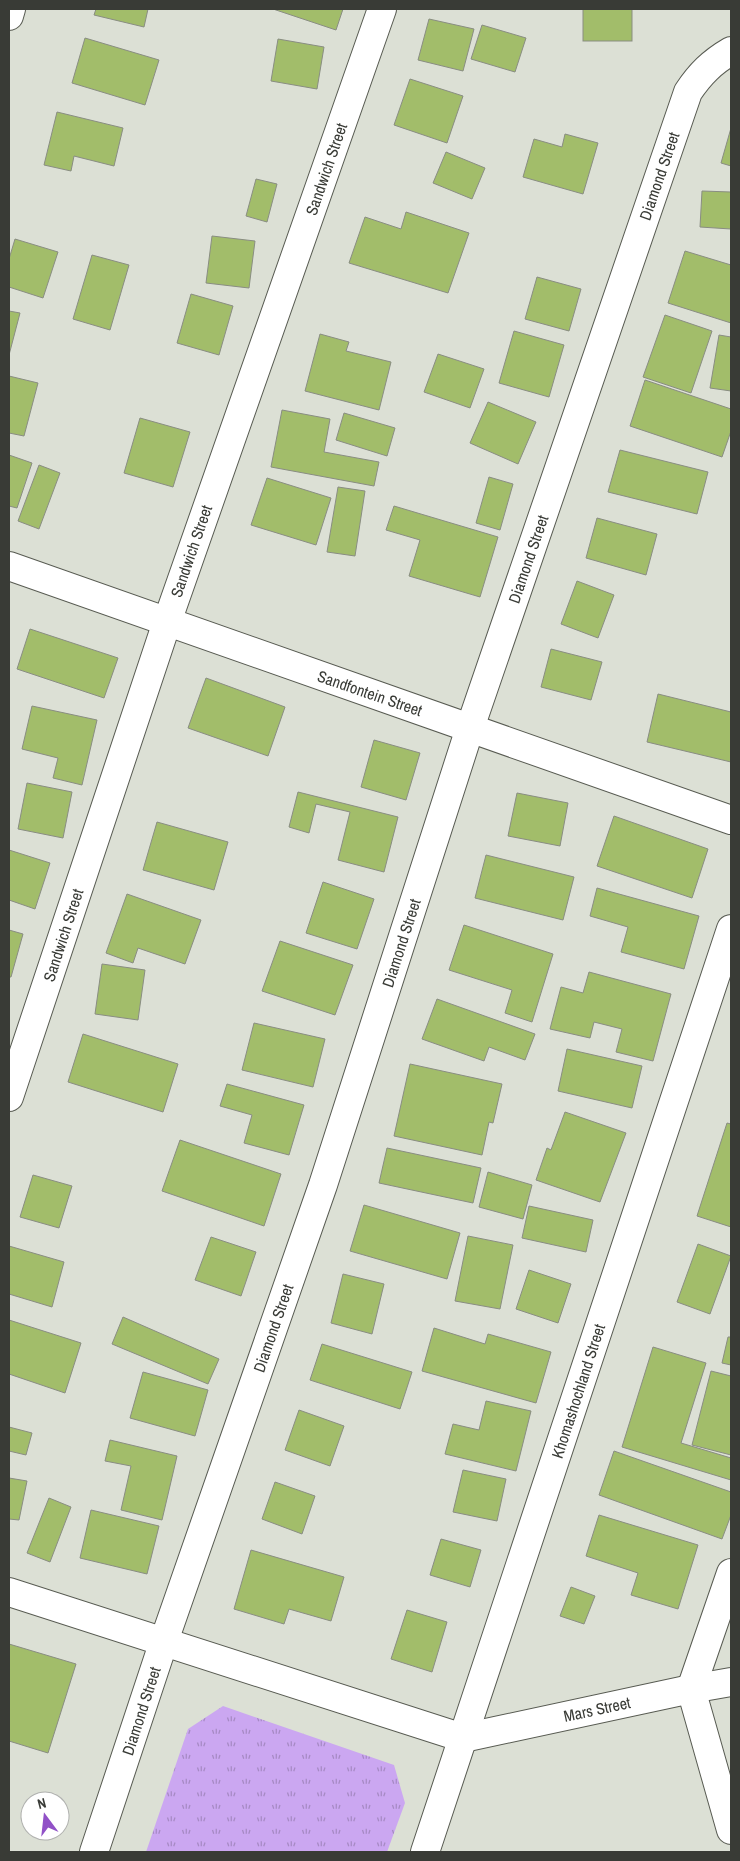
<svg xmlns="http://www.w3.org/2000/svg" width="740" height="1861" viewBox="0 0 740 1861" font-family="'Archivo Narrow',sans-serif">
	<style>
		.grass { fill: url(#grass-tufts) }
		.building { fill: #a2bd6a; stroke: #898d82 }
		.lines { fill: none; stroke-linecap: round; stroke-linejoin: round }
		.street-casing { stroke: #585b52; stroke-width: 30 }
		.secondary-casing { stroke: #585b52; stroke-width: 30 }
		.street { stroke: #fff; stroke-width: 28 }
		.secondary { stroke: #fff; stroke-width: 28 }
		.labels { text-anchor: middle; stroke-width: 4; stroke-linejoin: round; paint-order: stroke }
		.street-label { font-size: 16px; fill: #393b36; stroke: #fff }
	</style>
	<defs>
		<pattern id="grass-tufts" width="24" height="20" patternUnits="userSpaceOnUse" patternTransform="scale(1.25)"><rect width="24" height="20" fill="#cba7f1"/><path d="M3 7l-1-3M5 7V3M7 7l1-3M15 17l-1-3M17 17v-4M19 17l1-3" fill="none" stroke="#a689c4"/></pattern>
	</defs>
	<rect width="100%" height="100%" fill="#dce0d5"/>
	<!-- grass -->
	<path class="grass" d="M223,1706L394,1765L405,1803L387,1852H146L188,1729Z"/>
	<!-- building -->
	<g class="building">
		<path d="M96,9H148L144,27L94,15Z"/>
		<path d="M273,9H343L336,30Z"/>
		<rect x="583" y="9" width="49" height="32"/>
		<path d="M429,19L474,29L463,71L418,60Z"/>
		<path d="M482,25L526,38L515,72L471,59Z"/>
		<path d="M85,38L159,60L145,105L72,83Z"/>
		<path d="M278,39L324,47L317,89L271,81Z"/>
		<path d="M410,79L463,96L447,143L394,125Z"/>
		<path d="M57,112L123,128L114,166L74,156L71,171L44,165Z"/>
		<path d="M731,128V166L721,163Z"/>
		<path d="M565,134L598,143L583,194L523,177L534,139L562,147Z"/>
		<path d="M446,152L485,168L472,199L433,183Z"/>
		<path d="M256,179L277,184L267,222L246,216Z"/>
		<path d="M702,191L731,192V229L700,227Z"/>
		<path d="M406,212L469,233L448,293L349,263L365,217L401,229Z"/>
		<path d="M212,236L255,241L249,288L206,283Z"/>
		<path d="M15,239L58,252L43,298L9,287V259Z"/>
		<path d="M685,251L731,265V323L668,303Z"/>
		<path d="M92,255L129,265L110,330L73,319Z"/>
		<path d="M537,277L581,289L569,331L525,319Z"/>
		<path d="M191,294L233,306L219,355L177,343Z"/>
		<path d="M9,311L20,313L9,355Z"/>
		<path d="M665,315L712,331L691,393L643,377Z"/>
		<path d="M514,331L564,345L549,397L499,383Z"/>
		<path d="M320,334L349,342L346,351L391,362L379,410L305,391Z"/>
		<path d="M719,335L731,337V391L710,388Z"/>
		<path d="M438,354L484,369L470,408L424,392Z"/>
		<path d="M9,376L38,383L24,436L9,433Z"/>
		<path d="M645,380L731,409V431L722,457L630,426Z"/>
		<path d="M488,402L536,422L518,464L470,443Z"/>
		<path d="M282,410L330,419L324,452L379,462L374,486L271,467Z"/>
		<path d="M344,413L395,428L387,456L336,440Z"/>
		<path d="M140,418L190,432L173,487L124,473Z"/>
		<path d="M620,450L708,472L697,514L608,492Z"/>
		<path d="M9,455L32,463L17,508L9,506Z"/>
		<path d="M39,465L60,473L39,529L18,521Z"/>
		<path d="M489,477L513,484L500,530L476,523Z"/>
		<path d="M267,478L331,498L316,545L251,525Z"/>
		<path d="M338,487L365,491L355,556L327,552Z"/>
		<path d="M394,506L498,537L480,597L409,576L420,540L386,530Z"/>
		<path d="M597,518L657,534L646,575L586,558Z"/>
		<path d="M577,581L614,595L598,638L561,624Z"/>
		<path d="M30,629L118,658L104,698L17,669Z"/>
		<path d="M551,649L602,662L591,700L541,687Z"/>
		<path d="M206,678L285,707L268,756L188,728Z"/>
		<path d="M658,694L731,712V762L647,742Z"/>
		<path d="M32,706L97,720L82,785L53,778L58,758L22,749Z"/>
		<path d="M374,740L420,753L406,800L361,787Z"/>
		<path d="M27,783L72,792L63,838L18,829Z"/>
		<path d="M298,792L398,817L384,872L338,860L350,812L316,804L309,833L289,827Z"/>
		<path d="M517,793L568,803L560,846L508,836Z"/>
		<path d="M614,816L708,849L692,898L597,866Z"/>
		<path d="M157,822L228,842L214,890L143,870Z"/>
		<path d="M9,850L50,863L35,909L9,900Z"/>
		<path d="M486,855L574,877L563,920L475,898Z"/>
		<path d="M323,882L374,899L357,949L306,933Z"/>
		<path d="M597,888L699,916L684,969L621,952L628,927L590,916Z"/>
		<path d="M127,894L201,920L185,964L138,948L133,963L106,953Z"/>
		<path d="M464,925L553,954L532,1022L505,1013L512,990L449,970Z"/>
		<path d="M9,930L23,934L11,977H9Z"/>
		<path d="M280,941L353,965L335,1015L262,991Z"/>
		<path d="M102,964L145,970L138,1020L95,1014Z"/>
		<path d="M589,972L671,994L653,1061L616,1052L622,1029L594,1022L590,1038L550,1029L561,987L583,993Z"/>
		<path d="M437,999L535,1034L525,1060L489,1047L484,1061L422,1039Z"/>
		<path d="M254,1023L325,1039L313,1087L242,1070Z"/>
		<path d="M83,1034L178,1064L163,1112L68,1082Z"/>
		<path d="M567,1049L642,1066L632,1108L558,1091Z"/>
		<path d="M410,1064L502,1084L493,1123L489,1122L482,1155L394,1136Z"/>
		<path d="M227,1084L304,1105L289,1155L244,1143L252,1115L220,1106Z"/>
		<path d="M565,1112L626,1133L600,1202L536,1180L547,1148L551,1150Z"/>
		<path d="M727,1123L731,1124V1227L697,1216Z"/>
		<path d="M180,1140L281,1174L264,1226L162,1191Z"/>
		<path d="M387,1148L481,1168L473,1203L379,1183Z"/>
		<path d="M488,1172L532,1185L523,1219L479,1207Z"/>
		<path d="M33,1175L72,1186L59,1228L20,1217Z"/>
		<path d="M364,1205L460,1233L447,1279L350,1251Z"/>
		<path d="M529,1206L593,1220L586,1252L522,1238Z"/>
		<path d="M468,1236L513,1245L500,1309L455,1301Z"/>
		<path d="M211,1237L256,1252L241,1296L195,1280Z"/>
		<path d="M698,1244L731,1256L710,1314L677,1302Z"/>
		<path d="M9,1246L64,1262L52,1307L9,1294Z"/>
		<path d="M529,1270L571,1284L558,1323L516,1309Z"/>
		<path d="M343,1274L384,1284L372,1334L331,1323Z"/>
		<path d="M123,1317L219,1359L208,1384L112,1344Z"/>
		<path d="M9,1320L81,1343L65,1393L9,1374Z"/>
		<path d="M434,1328L485,1344L488,1334L551,1352L536,1403L422,1371Z"/>
		<path d="M728,1337H731V1365L722,1363Z"/>
		<path d="M322,1344L412,1372L400,1409L310,1380Z"/>
		<path d="M653,1347L706,1363L681,1443L731,1458V1480L622,1447Z"/>
		<path d="M711,1371L731,1376V1455L692,1445Z"/>
		<path d="M143,1372L208,1390L195,1436L130,1418Z"/>
		<path d="M486,1401L531,1411L516,1471L445,1454L453,1424L479,1430Z"/>
		<path d="M299,1410L344,1426L330,1466L285,1450Z"/>
		<path d="M9,1427L32,1433L26,1455L9,1451Z"/>
		<path d="M110,1440L177,1456L162,1520L121,1510L131,1466L105,1461Z"/>
		<path d="M614,1451L731,1492V1515L722,1539L599,1495Z"/>
		<path d="M463,1470L506,1479L497,1521L453,1512Z"/>
		<path d="M9,1478L27,1481L19,1520L9,1519Z"/>
		<path d="M275,1482L315,1496L302,1534L262,1519Z"/>
		<path d="M49,1498L71,1507L50,1562L27,1553Z"/>
		<path d="M91,1510L159,1526L147,1574L80,1558Z"/>
		<path d="M599,1515L698,1545L678,1609L631,1595L638,1573L586,1556Z"/>
		<path d="M441,1539L481,1550L470,1587L430,1575Z"/>
		<path d="M251,1550L344,1577L331,1621L289,1609L284,1624L234,1609Z"/>
		<path d="M571,1587L595,1596L584,1624L560,1616Z"/>
		<path d="M407,1610L447,1622L432,1672L391,1659Z"/>
		<path d="M9,1644L76,1664L48,1753L9,1741Z"/>
	</g>
	<g class="lines">
		<!-- street casing -->
		<g class="street-casing">
			<g id="street">
				<path d="M9,566L731,820"/>
				<path d="M9,1097L167,622L382,9"/>
				<path d="M731,1573L691,1689L731,1830"/>
				<path d="M9,1592L463,1738L691,1689L731,1682"/>
				<path d="M94,1852L164,1641L323,1185L470,728L688,92C700,74 712,62 731,51"/>
				<path d="M425,1852L731,929"/>
			</g>
		</g>
		<!-- secondary casing -->
		<g class="secondary-casing">
			<path id="secondary" d="M9,16L11,9"/>
		</g>
		<!-- street -->
		<use href="#street" class="street"/>
		<!-- secondary -->
		<use href="#secondary" class="secondary"/>
	</g>
	<g class="labels">
		<!-- street labels -->
		<g class="street-label">
			<text transform="translate(326 169) rotate(-71)" y="6">Sandwich Street</text>
			<text transform="translate(659 176) rotate(-71)" y="6">Diamond Street</text>
			<text transform="translate(191 551) rotate(-71)" y="6">Sandwich Street</text>
			<text transform="translate(528 559) rotate(-71)" y="6">Diamond Street</text>
			<text transform="translate(370 693) rotate(19)" y="6">Sandfontein Street</text>
			<text transform="translate(63 935) rotate(-72)" y="6">Sandwich Street</text>
			<text transform="translate(401 943) rotate(-72)" y="6">Diamond Street</text>
			<text transform="translate(273 1328) rotate(-71)" y="6">Diamond Street</text>
			<text transform="translate(578 1391) rotate(-72)" y="6">Khomashochland Street</text>
			<text transform="translate(597 1709) rotate(-12)" y="6">Mars Street</text>
			<text transform="translate(141 1711) rotate(-72)" y="6">Diamond Street</text>
		</g>
	</g>
	<!-- border -->
	<rect width="740" height="1861" fill="none" stroke="#393b36" stroke-width="20"/>
	<!-- north arrow -->
	<g transform="translate(45 1816) rotate(345)"><circle r="24" fill="#ffffff" stroke="#b0b1af"/>
	<path d="M0-4L9 19L0 12L-9 19Z" fill="#9151c7"/>
	<text y="-8" font-size="14" font-weight="bold" text-anchor="middle" fill="#393b36">N</text>
	</g>
</svg>
